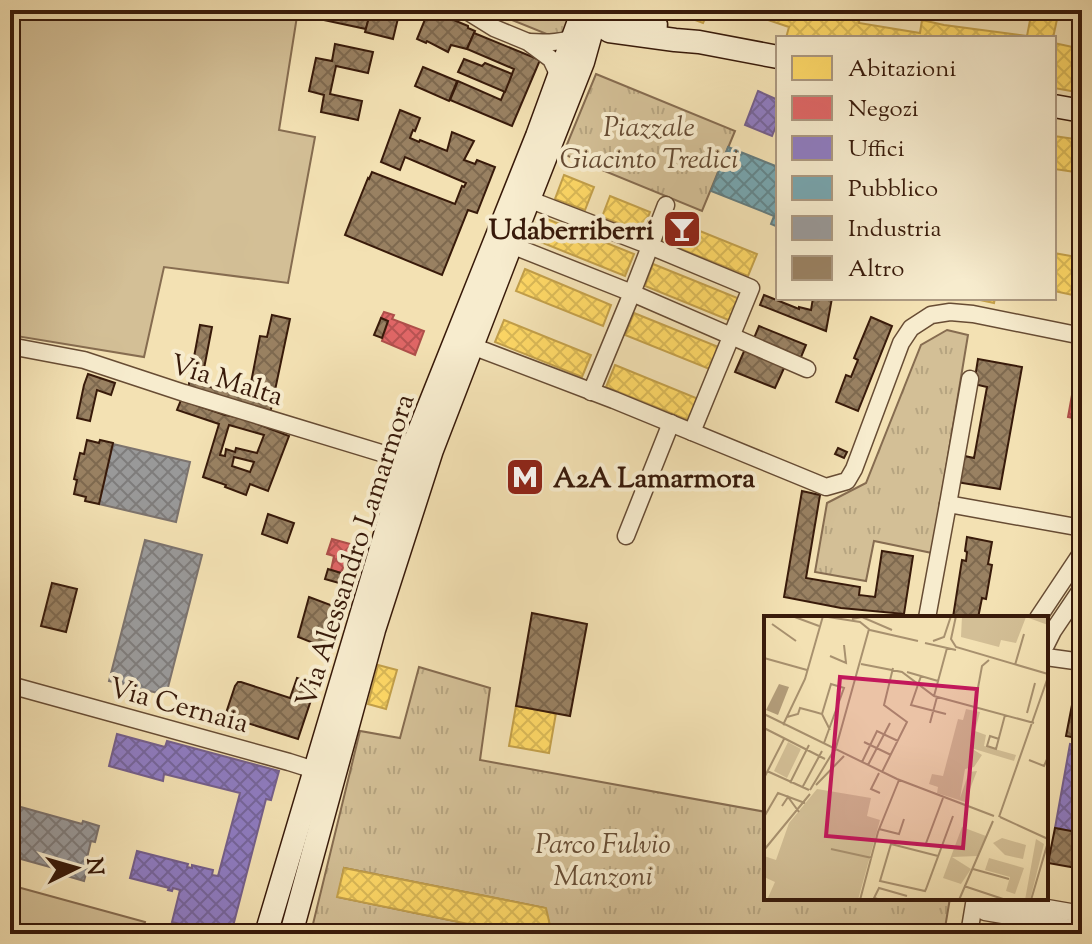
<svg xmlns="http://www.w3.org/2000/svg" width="1092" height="944" viewBox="0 0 1092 944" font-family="'Sorts Mill Goudy',serif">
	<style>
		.green { fill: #d3bf96; stroke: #866c50; stroke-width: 2 }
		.park { fill: url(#park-tufts); stroke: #866c50; stroke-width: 2 }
		.homes { fill: url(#homes-cross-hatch); stroke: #c3a04a; stroke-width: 2 }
		.shops { fill: url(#shops-cross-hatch); stroke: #ae4f4a; stroke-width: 2 }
		.offices { fill: url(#offices-cross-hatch); stroke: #745f8c; stroke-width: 2 }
		.public { fill: url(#public-cross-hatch); stroke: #637b7e; stroke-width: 2 }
		.industry { fill: url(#industry-cross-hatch); stroke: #7c736e; stroke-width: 2 }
		.building { fill: url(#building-cross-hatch); stroke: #381a0a; stroke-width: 2; fill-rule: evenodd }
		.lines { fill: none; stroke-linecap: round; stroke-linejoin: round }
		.street-casing { stroke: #674c34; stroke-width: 19 }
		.secondary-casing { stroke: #381a0a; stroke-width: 25 }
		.street { stroke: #f7ecce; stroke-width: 16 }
		.secondary { stroke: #f7ecce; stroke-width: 22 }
		.labels { text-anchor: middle; stroke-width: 8; stroke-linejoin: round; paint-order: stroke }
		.park-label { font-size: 28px; font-style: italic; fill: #664c34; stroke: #f7ecce }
		.poi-label { font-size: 28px; font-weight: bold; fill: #381a0a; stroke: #f7ecce; text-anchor: end }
		.street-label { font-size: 28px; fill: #381a0a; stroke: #f7ecce }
		.inset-road { fill: none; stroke: #a8916f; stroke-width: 2 }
		.view { fill: #c2185b; fill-opacity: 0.15; stroke: #c2185b; stroke-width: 4 }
		.inset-edge { fill: none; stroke: #381a0a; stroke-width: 4 }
	</style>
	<defs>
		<pattern id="park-tufts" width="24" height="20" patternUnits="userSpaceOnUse" patternTransform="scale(2)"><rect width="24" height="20" fill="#d3bf96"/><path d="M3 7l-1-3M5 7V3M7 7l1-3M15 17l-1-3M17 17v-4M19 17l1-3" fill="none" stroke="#b6a480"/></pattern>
		<pattern id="homes-cross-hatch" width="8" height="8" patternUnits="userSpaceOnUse" patternTransform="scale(2)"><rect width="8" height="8" fill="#ffd966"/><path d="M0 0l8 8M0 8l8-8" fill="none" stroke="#dbba57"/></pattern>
		<pattern id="shops-cross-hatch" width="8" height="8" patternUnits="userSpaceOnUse" patternTransform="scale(2)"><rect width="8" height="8" fill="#e06666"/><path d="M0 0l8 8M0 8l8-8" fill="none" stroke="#b75352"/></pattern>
		<pattern id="offices-cross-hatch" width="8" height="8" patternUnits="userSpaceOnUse" patternTransform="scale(2)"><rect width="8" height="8" fill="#8e7cc3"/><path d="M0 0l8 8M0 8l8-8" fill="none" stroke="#75659d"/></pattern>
		<pattern id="public-cross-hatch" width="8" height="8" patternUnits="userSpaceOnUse" patternTransform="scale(2)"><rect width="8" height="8" fill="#76a5af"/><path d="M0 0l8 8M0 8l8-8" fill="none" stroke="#62868d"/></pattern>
		<pattern id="industry-cross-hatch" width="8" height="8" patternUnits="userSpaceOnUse" patternTransform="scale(2)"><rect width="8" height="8" fill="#999"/><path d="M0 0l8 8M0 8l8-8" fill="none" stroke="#7e7c7b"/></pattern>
		<pattern id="building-cross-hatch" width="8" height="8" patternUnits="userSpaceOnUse" patternTransform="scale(2)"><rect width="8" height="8" fill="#998162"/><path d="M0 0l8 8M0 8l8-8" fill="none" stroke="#7e694f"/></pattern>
	</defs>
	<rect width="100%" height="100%" fill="#f3e1b3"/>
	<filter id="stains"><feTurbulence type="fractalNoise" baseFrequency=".0025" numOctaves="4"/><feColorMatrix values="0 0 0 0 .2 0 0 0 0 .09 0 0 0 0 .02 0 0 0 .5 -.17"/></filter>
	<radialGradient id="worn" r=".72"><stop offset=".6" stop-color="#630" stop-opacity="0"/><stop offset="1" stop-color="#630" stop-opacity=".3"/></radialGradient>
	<!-- green -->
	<g class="green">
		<path d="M10,10H298L279,130L315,137L288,283L164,267L144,357L10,335Z"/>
		<path d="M10,885L145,922L142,934H10Z"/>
	</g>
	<!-- park -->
	<g class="park">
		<path d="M504,10H576L568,30L554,37L502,16Z"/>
		<path d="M596,74L735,131L702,211L563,154Z"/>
		<path d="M947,330L968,335L932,553L874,541L866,581L815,572L827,503L866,483L921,345Z"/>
		<path d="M419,667L490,688L480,760L766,812V898H950L944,934H691L664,928L662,934H552L545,908L344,868L338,897L517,934H347L313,924L360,731L400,738Z"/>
	</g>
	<!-- homes -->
	<g class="homes">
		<path d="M669,10H709L703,23Z"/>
		<path d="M738,10H817L816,13L835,17L838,10H845L860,14L859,23L920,33L922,20L944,25L1027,36L1032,10H1059L1053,38H786L789,27Z"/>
		<path d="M1054,43L1082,49V93L1054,88Z"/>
		<path d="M1054,136L1082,140V173L1054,169Z"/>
		<path d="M564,175L594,187L585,210L555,199Z"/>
		<path d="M610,196L650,212L642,232L602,217Z"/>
		<path d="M547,219L634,254L625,276L538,241Z"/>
		<path d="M670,219L757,254L748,276L661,241Z"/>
		<path d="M1054,253L1082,258V297L1054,291Z"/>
		<path d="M653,264L740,299L731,321L645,286Z"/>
		<path d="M525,269L611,305L603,326L516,291Z"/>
		<path d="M976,298H995L994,303L975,299Z"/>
		<path d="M634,313L721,348L712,370L625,335Z"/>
		<path d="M504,320L591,355L582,377L495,342Z"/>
		<path d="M615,365L701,400L693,422L606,387Z"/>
		<path d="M378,665L397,670L386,709L368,704Z"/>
		<path d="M516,706L556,713L549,753L509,746Z"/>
		<path d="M344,868L546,908L552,934H517L337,897Z"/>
		<path d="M664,928L692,933L691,934H662Z"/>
	</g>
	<!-- shops -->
	<g class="shops">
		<path d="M384,312L394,315L392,319L424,331L415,355L382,341L388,321L381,318Z"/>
		<path d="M1076,373L1082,374V420L1068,417Z"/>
		<path d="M332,539L361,547L357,563L346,560L341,573L331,570L334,556L327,554Z"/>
	</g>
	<!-- offices -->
	<g class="offices">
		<path d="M758,91L778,100V121L772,136L745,125Z"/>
		<path d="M117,734L165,747L167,741L279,771L271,800L266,799L231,934H203L204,930L172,922L180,890L173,888L172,891L168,890L169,888L130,878L137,851L188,864L187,867L192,868V865L213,870L212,875L218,876L240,793L164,774L163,781L109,766Z"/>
		<path d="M1070,744L1082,747V833L1055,828Z"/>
	</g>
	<!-- public -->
	<path class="public" d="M728,147L778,167V227L771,224L774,216L711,191Z"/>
	<!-- industry -->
	<g class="industry">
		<path d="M10,371L15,372L12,394H10Z"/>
		<path d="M113,444L190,462L176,522L99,504Z"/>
		<path d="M145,540L202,555L166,695L109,681Z"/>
		<path d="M10,804L82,824L83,821L99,826L95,842L91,841L86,862L89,863L84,881L67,876L68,872L10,856Z"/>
	</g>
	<!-- building -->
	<g class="building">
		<path d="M321,10H371L366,29L319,19Z"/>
		<path d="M371,10H400L393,39L365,32Z"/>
		<path d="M428,12L436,15L437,13L468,26V28L475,31L467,49L451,45L448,52L427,41L426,43L417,39Z"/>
		<path d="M474,33L540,60L512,126L450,100L458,81L501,100L514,69L467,49Z"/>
		<path d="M335,44L373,52L368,73L336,66L330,94L362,101L358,120L321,112L324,95L309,91L316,58L332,61Z"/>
		<path d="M464,59L482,66L485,63L512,74L505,92L458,72Z"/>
		<path d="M423,67L457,81L449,101L415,86Z"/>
		<path d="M400,110L420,118L415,131L413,130L410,138L419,142L420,140L447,151L452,132L474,141L464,160L475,164L477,160L495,167L477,213L468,210L442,275L345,235L368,178L369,179L372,172L455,204L462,186L464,187L466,183L405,157L400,170L381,162Z"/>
		<path d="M764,295L799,309V307L811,310L813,298H832L826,331L760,305Z"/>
		<path d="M272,315L290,319L270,414L188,389L200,325L212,327L201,384L248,398L260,336L267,337Z"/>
		<path d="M871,317L892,326L858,411L836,402L846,375L851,377L858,360L854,358Z"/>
		<path d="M381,318L388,321L382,338L374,335Z"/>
		<path d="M759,326L806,345L799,362L752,343Z"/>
		<path d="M745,349L785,366L775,388L735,372Z"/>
		<path d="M978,359L1022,367L1000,489L956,482L960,455L974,458L987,387L974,384Z"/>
		<path d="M88,374L115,383L111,395L97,390L90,421L77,418L84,385Z"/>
		<path d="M181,400L225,415L242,418L289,436L268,491L250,484L246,495L225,487L226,485L203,477L219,424L177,410ZM229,425L264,435L257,453L236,448L235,452L226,449L225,456L220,455ZM234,457L254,462L250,472L232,466Z"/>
		<path d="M87,440L99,443L100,440L113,443L99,504L85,501L86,497L74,494L77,480L74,479L80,453L84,454Z"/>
		<path d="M838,448L847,452L844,458L835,454Z"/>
		<path d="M802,491L820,495L806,578L860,587L859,595L875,597L882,551L913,556L904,614L841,608L784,597Z"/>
		<path d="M268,514L294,523L287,543L262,534Z"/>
		<path d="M967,537L992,542L988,564L992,565L986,599L982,598L978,618L953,617L962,560L966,561L967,552L965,551Z"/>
		<path d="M328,569L341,573L339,583L325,579Z"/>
		<path d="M52,583L77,589L66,632L41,626Z"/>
		<path d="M309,597L336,607L331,626L327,629L333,632L326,648L298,637Z"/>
		<path d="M532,613L587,624L570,716L516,706Z"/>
		<path d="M1078,674L1082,675V739L1066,736Z"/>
		<path d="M297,678L316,685L298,739L225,716L235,686L238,682H241L290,698Z"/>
		<path d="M1055,828L1082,833V869L1048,863Z"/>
	</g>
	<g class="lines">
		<!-- street casing -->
		<g class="street-casing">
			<g id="street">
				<path d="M465,10L494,28L528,42L551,59L559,76"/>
				<path d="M529,42C547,43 564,43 581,35"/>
				<path d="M528,199L650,246L751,288L692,432"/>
				<path d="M511,245L632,293L807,369"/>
				<path d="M10,346L84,360L184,393L414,463"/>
				<path d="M472,346L614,400L826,487L847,481L854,469L901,343L911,328L931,315L950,312L973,314L1082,336"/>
				<path d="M591,392L632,293L666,205"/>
				<path d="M948,504L970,379"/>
				<path d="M626,536L671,423"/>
				<path d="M927,618L948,504L1082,528"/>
				<path d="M1038,618L1082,552"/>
				<path d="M1046,645L1053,631L1082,588"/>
				<path d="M1046,657L1082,662"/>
				<path d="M10,685L289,762L324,773"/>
				<path d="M983,898L982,904L985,912L1026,919"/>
				<path d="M985,898L1030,905"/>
				<path d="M1023,898L1030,905L1082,914"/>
				<path d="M969,934L975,898"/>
				<path d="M997,934L1026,919L1082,930"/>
			</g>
		</g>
		<!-- secondary casing -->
		<g class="secondary-casing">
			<g id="secondary">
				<path d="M585,11L609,31L675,40L699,42L778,57"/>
				<path d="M595,19L615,15L656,25"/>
				<path d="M1054,106L1082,111"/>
				<path d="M266,934L407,461L537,136L583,10"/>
				<path d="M291,934L374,630L432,450L511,245L583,62L595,19L600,10"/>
			</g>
		</g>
		<!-- street -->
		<use href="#street" class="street"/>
		<!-- secondary -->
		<use href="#secondary" class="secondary"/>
	</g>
	<!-- icons -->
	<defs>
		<g id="bar-square" transform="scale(2)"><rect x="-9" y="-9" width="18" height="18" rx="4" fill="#8f2418" stroke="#f7ecce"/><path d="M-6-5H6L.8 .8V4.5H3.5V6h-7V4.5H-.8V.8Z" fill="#fff"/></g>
		<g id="metro-square" transform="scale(2)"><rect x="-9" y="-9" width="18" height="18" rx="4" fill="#8f2418" stroke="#f7ecce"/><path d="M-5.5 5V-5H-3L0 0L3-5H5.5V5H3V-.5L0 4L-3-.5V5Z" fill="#fff"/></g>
	</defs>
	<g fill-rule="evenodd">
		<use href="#bar-square" x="682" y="229"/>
		<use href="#metro-square" x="525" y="477"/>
	</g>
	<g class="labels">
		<!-- park labels -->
		<g class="park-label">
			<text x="649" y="136">Piazzale<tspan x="649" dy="32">Giacinto Tredici</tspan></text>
			<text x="603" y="853">Parco Fulvio<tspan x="603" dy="32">Manzoni</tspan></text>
		</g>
		<!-- poi labels -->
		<g class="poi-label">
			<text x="654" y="239">Udaberriberri</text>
			<text x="553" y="487" text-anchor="start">A2A Lamarmora</text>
		</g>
		<!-- street labels -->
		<g class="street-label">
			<text transform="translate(227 379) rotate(17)" y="10">Via Malta</text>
			<text transform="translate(354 550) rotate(-72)" y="10">Via Alessandro Lamarmora</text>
			<text transform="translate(179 704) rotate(15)" y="10">Via Cernaia</text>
		</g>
	</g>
	<!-- overview -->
	<g transform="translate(764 616)">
		<rect width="284" height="284" fill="#f3e1b3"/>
		<path d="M53,173L107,182L103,200L116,204L94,284H3L11,266L0,261V240L12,244L25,207ZM198,211L222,220L213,240L188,241L207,253L197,268L179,262ZM238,222L262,229L259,243L241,239L229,227ZM225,242L260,252L251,278L242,275L246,261L221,254Z" fill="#d3bf96"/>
		<path d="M198,0H277L284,2V9L262,1L252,27L237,24L235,31L197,21ZM202,93L216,96L211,115L222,119L220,130L252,139L250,145L207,132L218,139L210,151L201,153L196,182L205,156L213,155L201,186L173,177L174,171L165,168L168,158L179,160L194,103L199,104ZM24,126L37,133L23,162L10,155ZM272,223L280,228L266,284H261Z" fill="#d3bf96"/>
		<path d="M15,68L25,71L14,99L2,94Z" fill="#b39d7a"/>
		<path class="inset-road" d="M28,0L55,10M58,0L96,6L106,14L154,25M192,0L187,23L192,31L284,58M88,3L98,1L128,14M8,8L32,25M169,25L180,21L187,0M161,27L192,34M66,40L82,47L80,29M0,42L43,54M97,48L138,56L170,80L270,107M251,49L260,18M143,56L174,65M157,60L147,89L182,98M170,80L183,32M211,88L218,50L225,44M263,97L271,67M0,98L133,163L230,200M58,98L67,68L80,72L60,127M23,101L34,98L36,92L51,96L58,98L66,114M166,107L173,81M19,109L41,63L59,0M0,112L61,143M235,123L226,120L223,130L232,133L241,99M100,126L127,139M71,135L105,13M265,144L280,150L284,141M98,146L113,115L134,125M104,149L126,107M3,155L45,174M118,156L143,106L120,89L129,52M115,157L107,173L116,177M0,162L20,123M26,167L45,129M52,169L80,140M38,172L58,135M46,174L72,131M18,190L24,181L35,196M0,201L14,177L41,187M235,201L284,61M236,201L284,223M115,213L135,218L140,203M161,230L179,182M67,233L108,242M0,234L46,178M174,240L127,228L116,265L161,275L162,273L189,200M209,253L245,263M200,270L242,284M96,284L114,216L135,164M117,284L110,282L115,272L143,280M195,284L229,205M267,284L284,226"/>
		<path class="view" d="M76,61L213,73L199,232L62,220Z"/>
		<rect width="284" height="284" class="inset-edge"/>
	</g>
	<!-- margin -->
	<rect width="1092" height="944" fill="none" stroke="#f3e1b3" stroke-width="40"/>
	<rect x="12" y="12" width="1068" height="920" fill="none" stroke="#381a0a" stroke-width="4"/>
	<rect x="20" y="20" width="1052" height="904" fill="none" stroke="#381a0a" stroke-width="2"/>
	<!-- legend -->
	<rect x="776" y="36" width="280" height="264" fill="#f7ecce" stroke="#ab9880" stroke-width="2"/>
	<rect x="792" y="56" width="40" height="24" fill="#ffd966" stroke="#ab9880" stroke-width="2"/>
	<text x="848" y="76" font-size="24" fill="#381a0a">Abitazioni</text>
	<rect x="792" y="96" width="40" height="24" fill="#e06666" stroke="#ab9880" stroke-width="2"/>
	<text x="848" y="116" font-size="24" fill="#381a0a">Negozi</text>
	<rect x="792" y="136" width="40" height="24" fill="#8e7cc3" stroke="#ab9880" stroke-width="2"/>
	<text x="848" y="156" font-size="24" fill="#381a0a">Uffici</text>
	<rect x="792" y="176" width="40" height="24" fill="#76a5af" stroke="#ab9880" stroke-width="2"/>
	<text x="848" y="196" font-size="24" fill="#381a0a">Pubblico</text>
	<rect x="792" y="216" width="40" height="24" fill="#999999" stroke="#ab9880" stroke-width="2"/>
	<text x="848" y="236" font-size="24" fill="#381a0a">Industria</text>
	<rect x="792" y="256" width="40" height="24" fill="#998162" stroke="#ab9880" stroke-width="2"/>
	<text x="848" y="276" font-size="24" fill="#381a0a">Altro</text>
	<!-- north arrow -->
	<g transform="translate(76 868) rotate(85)" stroke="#f7ecce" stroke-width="6" paint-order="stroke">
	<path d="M0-6L14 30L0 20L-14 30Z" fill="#381a0a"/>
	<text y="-12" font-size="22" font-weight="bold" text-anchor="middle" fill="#381a0a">N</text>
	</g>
	<rect width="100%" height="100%" filter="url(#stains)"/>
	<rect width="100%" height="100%" fill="url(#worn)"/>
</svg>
